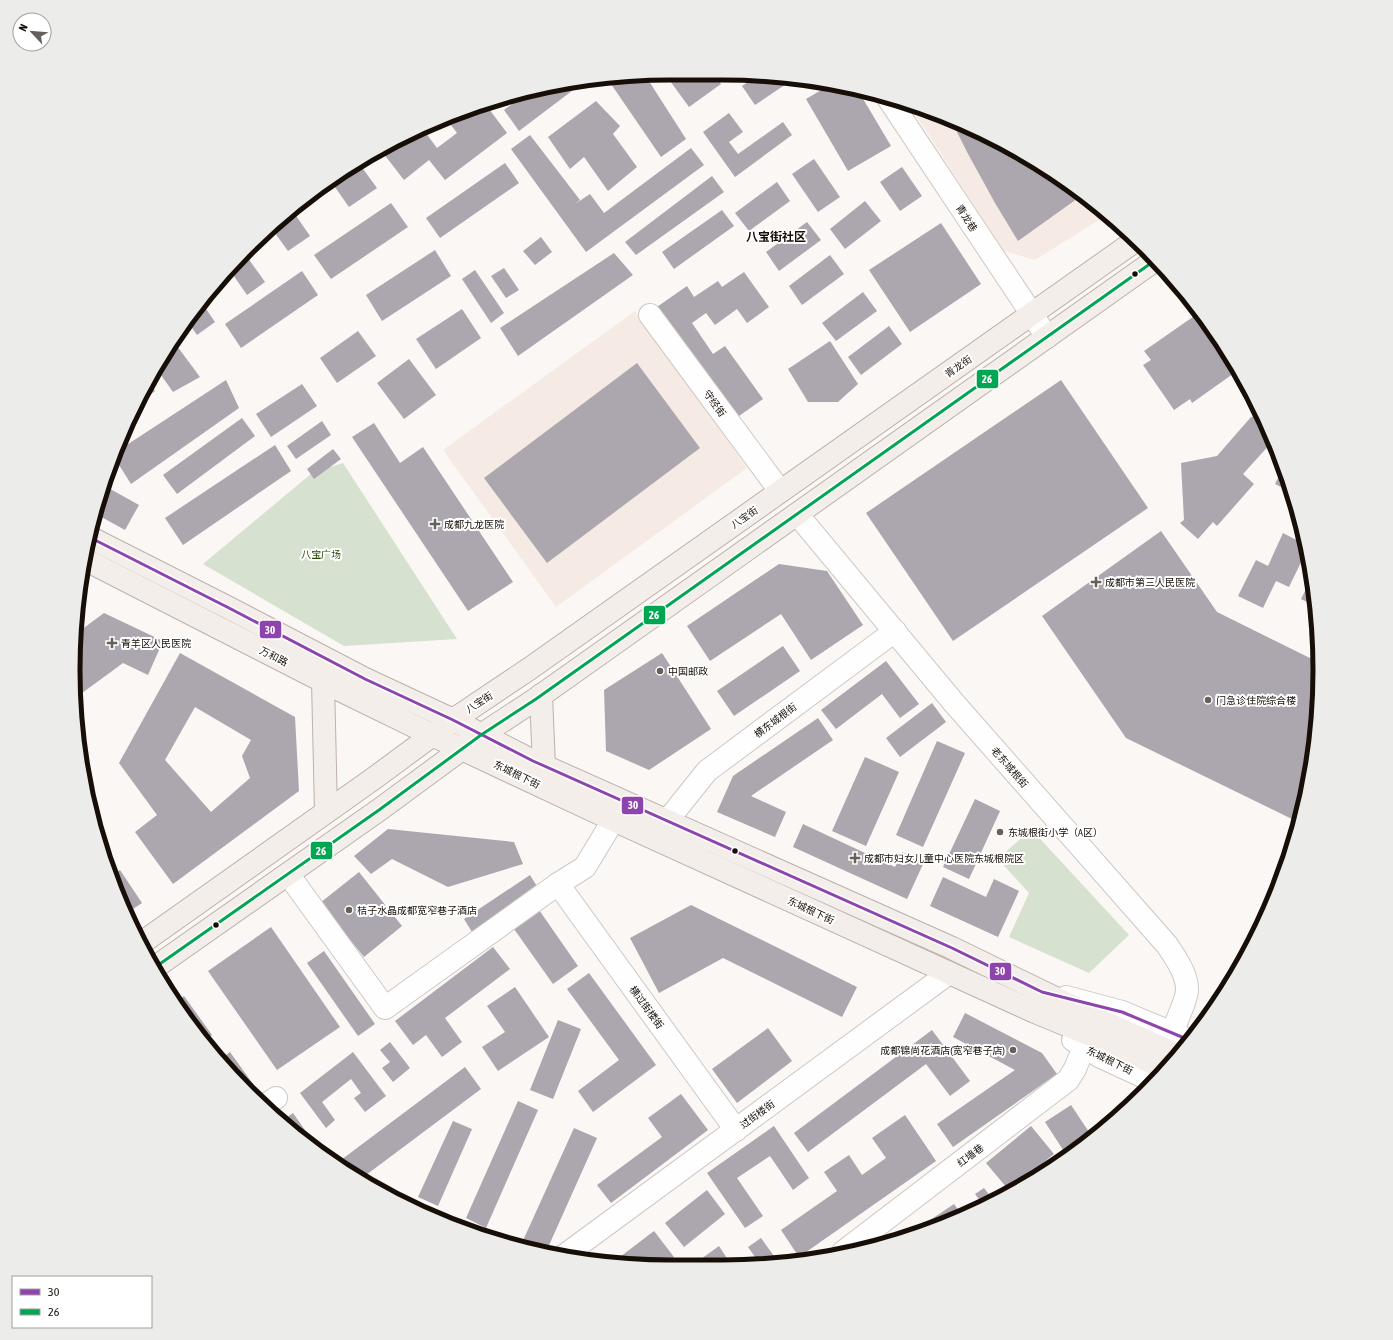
<svg xmlns="http://www.w3.org/2000/svg" width="1393" height="1340" viewBox="0 0 1393 1340" font-family="'Asap Condensed','Noto Sans SC',sans-serif">
	<style>
		.commercial { fill: #f6ebe4 }
		.green { fill: #d7e1cf }
		.building { fill: #aca6ae; fill-rule: evenodd }
		.lines { fill: none; stroke-linecap: round; stroke-linejoin: round }
		.minor-casing { stroke: #cfc8c4; stroke-width: 24 }
		.major-casing { stroke: #bdb1ab; stroke-width: 24 }
		.minor { stroke: #fefefe; stroke-width: 22 }
		.major { stroke: #f4eeea; stroke-width: 22 }
		.bus-1-casing { stroke: #fff; stroke-width: 6 }
		.bus-2-casing { stroke: #fff; stroke-width: 6 }
		.bus-1 { stroke: #8e44ad; stroke-width: 3 }
		.bus-2 { stroke: #00a651; stroke-width: 3 }
		.bus-dot { fill: #160e07; stroke: #fff; stroke-width: 1.5 }
		.poi-dot { fill: #66605a; stroke: #fff; stroke-width: 1.5 }
		.labels { text-anchor: middle; stroke-width: 4; stroke-linejoin: round; paint-order: stroke }
		.street-label { font-size: 10px; fill: #160e07; stroke: #fff }
		.poi-label { font-size: 10px; fill: #160e07; stroke: #fff; text-anchor: start }
		.park-label { font-size: 10px; fill: #244702; stroke: #fff }
		.quarter-label { font-size: 12px; font-weight: bold; fill: #160e07; stroke: #fff }
		.rim { fill: none; stroke: #160e07; stroke-width: 5 }
		.line-badge { stroke: #fff; stroke-width: 1.5 }
		.badge-label { font-size: 11px; text-anchor: middle; font-weight: bold; fill: #fff }
	</style>
	<rect width="100%" height="100%" fill="#faf7f5"/>
	<!-- commercial -->
	<g class="commercial">
		<path d="M908,103L915,105L1021,153L1107,215L1035,260L1004,251Z"/>
		<path d="M635,311L747,468L556,607L443,450Z"/>
	</g>
	<!-- green -->
	<g class="green">
		<path d="M343,463L457,639L344,646L203,564L312,473Z"/>
		<path d="M1031,829L1129,935L1089,973L1009,937L1029,893L998,859Z"/>
	</g>
	<!-- building -->
	<g class="building">
		<path d="M670,73L714,75L721,84L689,107L665,74Z"/>
		<path d="M645,75L686,139L661,157L611,84L619,78Z"/>
		<path d="M757,76L795,78L755,105L742,86Z"/>
		<path d="M585,81L519,131L504,110L528,92L553,85Z"/>
		<path d="M830,85L859,92L891,146L848,171L806,99Z"/>
		<path d="M596,101L620,126L613,134L637,167L608,191L584,157L570,169L548,137Z"/>
		<path d="M486,105L507,133L445,180L429,160L404,180L380,149L422,128L437,148L457,133L445,117Z"/>
		<path d="M729,113L743,132L729,142L738,154L783,122L792,135L735,177L703,132Z"/>
		<path d="M952,122L1021,153L1081,196L1018,241L995,203L967,152Z"/>
		<path d="M530,135L580,200L575,204L590,194L604,213L691,148L704,165L586,252L511,149Z"/>
		<path d="M814,159L840,197L818,212L792,174Z"/>
		<path d="M358,162L377,188L349,207L330,180Z"/>
		<path d="M505,163L519,183L440,238L426,218Z"/>
		<path d="M902,167L922,196L900,211L880,182Z"/>
		<path d="M712,176L724,192L636,255L625,242Z"/>
		<path d="M777,182L790,201L749,231L735,213Z"/>
		<path d="M865,201L881,221L845,249L830,229Z"/>
		<path d="M391,203L408,227L331,279L314,255Z"/>
		<path d="M292,210L310,236L288,251L272,229Z"/>
		<path d="M722,210L734,226L674,269L662,252Z"/>
		<path d="M807,222L821,240L779,271L766,252Z"/>
		<path d="M941,223L981,284L910,332L869,270Z"/>
		<path d="M541,237L552,252L535,265L523,251Z"/>
		<path d="M435,250L451,276L382,321L366,295Z"/>
		<path d="M614,253L633,275L518,356L500,328Z"/>
		<path d="M245,254L265,282L247,295L229,269Z"/>
		<path d="M830,255L844,274L802,305L789,286Z"/>
		<path d="M504,268L519,290L506,298L491,276Z"/>
		<path d="M475,270L504,313L491,323L462,279Z"/>
		<path d="M302,271L318,295L241,348L225,324Z"/>
		<path d="M744,272L769,307L747,323L737,309L715,325L706,313L692,323L713,354L725,346L763,399L732,421L654,309L687,286L694,297L718,281L722,287Z"/>
		<path d="M863,292L877,311L836,341L822,323Z"/>
		<path d="M202,303L215,322L197,335L188,322Z"/>
		<path d="M462,309L481,338L436,369L416,339Z"/>
		<path d="M1200,312L1237,371L1192,403L1190,399L1174,410L1143,365L1151,360L1144,351Z"/>
		<path d="M889,326L902,344L861,375L848,357Z"/>
		<path d="M358,331L376,356L337,383L320,358Z"/>
		<path d="M830,341L858,384L838,402H808L788,369Z"/>
		<path d="M174,342L200,377L173,392L156,368Z"/>
		<path d="M409,359L436,395L404,419L377,383Z"/>
		<path d="M637,363L700,448L547,563L484,478Z"/>
		<path d="M226,380L239,408L131,484L114,457L116,452Z"/>
		<path d="M1061,380L1148,508L953,641L866,513Z"/>
		<path d="M149,381L155,391L139,403Z"/>
		<path d="M302,384L317,406L271,437L256,414Z"/>
		<path d="M1262,414L1272,442L1243,474L1254,484L1217,526L1213,522L1198,539L1180,523L1184,520L1181,463L1217,456L1251,417Z"/>
		<path d="M242,418L255,436L177,494L163,475Z"/>
		<path d="M322,421L331,435L296,459L287,446Z"/>
		<path d="M374,423L400,463L423,447L513,582L468,611L352,437Z"/>
		<path d="M275,445L291,471L183,545L165,518Z"/>
		<path d="M333,449L341,459L314,479L307,469Z"/>
		<path d="M1282,470L1291,492L1275,484Z"/>
		<path d="M103,485L139,505L125,530L96,514Z"/>
		<path d="M1161,531L1217,612L1318,662L1315,748L1298,822L1126,738L1042,616Z"/>
		<path d="M1283,533L1304,544L1306,552L1289,587L1276,581L1263,608L1238,596L1256,560L1268,566Z"/>
		<path d="M779,564L827,571L863,625L811,660L781,614L710,661L687,626Z"/>
		<path d="M1310,581L1315,606L1301,599Z"/>
		<path d="M104,613L163,641L148,675L123,663L78,696L75,691L77,633Z"/>
		<path d="M783,646L800,671L734,716L717,691Z"/>
		<path d="M180,653L295,717L299,791L173,884L135,832L157,815L119,763ZM195,707L251,740L242,756L250,778L211,812L165,760Z"/>
		<path d="M662,653L711,729L649,770L606,751L604,690Z"/>
		<path d="M886,661L919,704L900,718L882,694L836,729L821,710Z"/>
		<path d="M932,703L946,722L900,757L886,738Z"/>
		<path d="M818,718L833,740L751,796L786,812L775,837L717,812L733,776Z"/>
		<path d="M937,741L965,753L923,847L896,835Z"/>
		<path d="M865,757L899,772L866,846L832,831Z"/>
		<path d="M975,799L1000,811L969,879L943,867Z"/>
		<path d="M803,824L895,867L902,852L924,862L907,899L793,847Z"/>
		<path d="M388,829L514,842L523,864L448,887L392,859L371,874L354,856Z"/>
		<path d="M96,833L112,853L106,858Z"/>
		<path d="M120,870L142,903L127,913L112,875Z"/>
		<path d="M359,872L402,926L364,957L320,903Z"/>
		<path d="M530,875L538,888L472,932L464,919Z"/>
		<path d="M943,877L986,897L994,879L1019,891L998,937L930,906Z"/>
		<path d="M691,905L857,987L842,1017L723,958L659,993L630,938Z"/>
		<path d="M539,910L578,966L553,984L514,929Z"/>
		<path d="M271,927L340,1027L277,1070L208,971Z"/>
		<path d="M493,947L510,969L445,1018L462,1042L442,1057L426,1035L413,1045L395,1021Z"/>
		<path d="M324,951L375,1024L358,1036L307,963Z"/>
		<path d="M589,973L656,1065L593,1112L578,1091L619,1060L567,989Z"/>
		<path d="M515,987L549,1037L498,1071L482,1047L505,1032L487,1006Z"/>
		<path d="M184,996L212,1035L204,1041L175,1003Z"/>
		<path d="M965,1013L1042,1053L1057,1074L953,1147L937,1124L1015,1070L953,1037Z"/>
		<path d="M558,1020L581,1029L553,1099L530,1090Z"/>
		<path d="M768,1028L792,1061L737,1103L712,1069Z"/>
		<path d="M932,1030L970,1081L950,1096L926,1064L808,1152L794,1133Z"/>
		<path d="M390,1042L410,1068L393,1082L382,1068L390,1062L380,1050Z"/>
		<path d="M230,1052L253,1084L248,1089L219,1061Z"/>
		<path d="M353,1052L386,1096L365,1112L354,1098L361,1093L351,1079L322,1102L335,1120L326,1128L300,1093Z"/>
		<path d="M465,1067L481,1089L362,1178L337,1163Z"/>
		<path d="M681,1094L708,1130L611,1203L597,1185L662,1137L648,1118Z"/>
		<path d="M518,1101L538,1110L486,1228L466,1218Z"/>
		<path d="M1071,1105L1093,1138L1087,1143L1067,1156L1045,1122Z"/>
		<path d="M293,1113L314,1143L311,1146L282,1121Z"/>
		<path d="M905,1115L936,1161L799,1257L781,1230L837,1191L824,1172L849,1155L862,1175L886,1158L872,1138Z"/>
		<path d="M453,1121L472,1129L438,1206L418,1197Z"/>
		<path d="M774,1126L809,1178L793,1190L770,1156L737,1178L763,1216L745,1228L707,1173Z"/>
		<path d="M1031,1126L1054,1154L1034,1170L1037,1174L1021,1184L1017,1179L1007,1188L986,1163Z"/>
		<path d="M574,1128L597,1138L546,1252L529,1249L521,1245Z"/>
		<path d="M984,1188L994,1201L984,1206L975,1194Z"/>
		<path d="M707,1190L725,1214L684,1247L665,1223Z"/>
		<path d="M954,1204L962,1215L911,1234V1233Z"/>
		<path d="M654,1231L674,1257L663,1266H631L612,1263Z"/>
		<path d="M761,1238L779,1263L757,1266L760,1264L748,1247Z"/>
		<path d="M719,1246L732,1266H705L701,1259Z"/>
	</g>
	<g class="lines">
		<!-- minor casing -->
		<g class="minor-casing">
			<g id="minor">
				<path d="M888,98L1047,337"/>
				<path d="M650,315L780,491"/>
				<path d="M797,514L954,703L1167,945C1175,957 1188,975 1187,991C1186,1000 1176,1023 1172,1032"/>
				<path d="M667,821L707,771L895,631"/>
				<path d="M288,874L385,1008L558,884L585,867L614,819"/>
				<path d="M558,884L736,1130"/>
				<path d="M1066,997L1122,1012L1189,1040"/>
				<path d="M1073,1040L1099,1056L1153,1081"/>
				<path d="M265,1105L276,1098"/>
				<path d="M843,1252L1068,1080L1075,1069L1084,1047"/>
				<path d="M565,1255L949,973"/>
			</g>
		</g>
		<!-- major casing -->
		<g class="major-casing">
			<g id="major">
				<path d="M91,538L229,608L365,679L453,720L533,761L952,948L1113,1026L1178,1055"/>
				<path d="M86,560L344,692L432,735L596,812L1035,1012L1103,1040L1166,1069"/>
				<path d="M323,681L326,812"/>
				<path d="M541,695L544,766"/>
				<path d="M140,944L373,779L453,720L529,669L1135,241"/>
				<path d="M154,968L379,810L481,735L536,699L1154,261"/>
			</g>
		</g>
		<!-- minor -->
		<use href="#minor" class="minor"/>
		<!-- major -->
		<use href="#major" class="major"/>
		<!-- bus-1 casing -->
		<g class="bus-1-casing">
			<path id="bus-1" d="M91,538L229,608L365,679L453,720L533,761L952,948L1042,992L1122,1012L1189,1040"/>
		</g>
		<!-- bus-2 casing -->
		<g class="bus-2-casing">
			<path id="bus-2" d="M154,968L379,810L481,735L536,699L1154,261"/>
		</g>
		<!-- bus-1 -->
		<use href="#bus-1" class="bus-1"/>
		<!-- bus-2 -->
		<use href="#bus-2" class="bus-2"/>
	</g>
	<!-- markers -->
	<g class="bus-dot">
		<circle cx="1135" cy="274" r="3.5"/>
		<circle cx="735" cy="851" r="3.5"/>
		<circle cx="216" cy="925" r="3.5"/>
	</g>
	<g class="poi-dot">
		<path d="M433 518h4v4h4v4h-4v4h-4v-4h-4v-4h4z"/>
		<path d="M1094 576h4v4h4v4h-4v4h-4v-4h-4v-4h4z"/>
		<path d="M110 637h4v4h4v4h-4v4h-4v-4h-4v-4h4z"/>
		<circle cx="660" cy="671" r="4"/>
		<circle cx="1208" cy="700" r="4"/>
		<circle cx="1000" cy="832" r="4"/>
		<path d="M853 852h4v4h4v4h-4v4h-4v-4h-4v-4h4z"/>
		<circle cx="349" cy="910" r="4"/>
		<circle cx="1013" cy="1050" r="4"/>
	</g>
	<g class="labels">
		<!-- street labels -->
		<g class="street-label">
			<text transform="translate(967 218) rotate(57)" y="4">青龙巷</text>
			<text transform="translate(958 366) rotate(-35)" y="4">青龙街</text>
			<text transform="translate(715 403) rotate(54)" y="4">守经街</text>
			<text transform="translate(744 517) rotate(-35)" y="4">八宝街</text>
			<text transform="translate(274 656) rotate(27)" y="4">万和路</text>
			<text transform="translate(479 702) rotate(-33)" y="4">八宝街</text>
			<text transform="translate(775 720) rotate(-37)" y="4">横东城根街</text>
			<text transform="translate(1010 767) rotate(49)" y="4">老东城根街</text>
			<text transform="translate(517 774) rotate(26)" y="4">东城根下街</text>
			<text transform="translate(811 910) rotate(25)" y="4">东城根下街</text>
			<text transform="translate(647 1007) rotate(54)" y="4">横过街楼街</text>
			<text transform="translate(1110 1060) rotate(26)" y="4">东城根下街</text>
			<text transform="translate(757 1114) rotate(-36)" y="4">过街楼街</text>
			<text transform="translate(970 1155) rotate(-37)" y="4">红墙巷</text>
		</g>
		<!-- poi labels -->
		<g class="poi-label">
			<text x="444" y="528">成都九龙医院</text>
			<text x="1105" y="586">成都市第三人民医院</text>
			<text x="121" y="647">青羊区人民医院</text>
			<text x="668" y="675">中国邮政</text>
			<text x="1216" y="704">门急诊住院综合楼</text>
			<text x="1008" y="836">东城根街小学（A区）</text>
			<text x="864" y="862">成都市妇女儿童中心医院东城根院区</text>
			<text x="357" y="914">桔子水晶成都宽窄巷子酒店</text>
			<text x="1005" y="1054" text-anchor="end">成都锦尚花酒店(宽窄巷子店)</text>
		</g>
		<!-- park labels -->
		<g class="park-label">
			<text x="321" y="558">八宝广场</text>
		</g>
		<!-- quarter labels -->
		<g class="quarter-label">
			<text x="776" y="241">八宝街社区</text>
		</g>
	</g>
	<!-- crop -->
	<path d="M0 0H1393V1340H0ZM670 80H723A590 590 0 0 1 1313 670V670A590 590 0 0 1 723 1260H670A590 590 0 0 1 80 670V670A590 590 0 0 1 670 80Z" fill="#ececeb" fill-rule="evenodd"/>
	<path class="rim" d="M670 80H723A590 590 0 0 1 1313 670V670A590 590 0 0 1 723 1260H670A590 590 0 0 1 80 670V670A590 590 0 0 1 670 80Z"/>
	<g class="line-badge">
		<rect x="976" y="369" width="23" height="20" rx="4" fill="#00a651"/>
		<rect x="643" y="605" width="23" height="20" rx="4" fill="#00a651"/>
		<rect x="259" y="620" width="23" height="19" rx="4" fill="#8e44ad"/>
		<rect x="621" y="796" width="23" height="19" rx="4" fill="#8e44ad"/>
		<rect x="310" y="841" width="23" height="19" rx="4" fill="#00a651"/>
		<rect x="989" y="962" width="23" height="19" rx="4" fill="#8e44ad"/>
	</g>
	<g class="badge-label">
		<text x="987" y="383">26</text>
		<text x="654" y="619">26</text>
		<text x="270" y="634">30</text>
		<text x="633" y="809">30</text>
		<text x="321" y="855">26</text>
		<text x="1000" y="975">30</text>
	</g>
	<!-- legend -->
	<rect x="12" y="1276" width="140" height="52" fill="#ffffff" stroke="#a29f9c"/>
	<rect x="20" y="1289" width="20" height="6" fill="#8e44ad" stroke="#a29f9c"/>
	<text x="48" y="1296" font-size="12" fill="#160e07">30</text>
	<rect x="20" y="1309" width="20" height="6" fill="#00a651" stroke="#a29f9c"/>
	<text x="48" y="1316" font-size="12" fill="#160e07">26</text>
	<!-- north arrow -->
	<g transform="translate(32 32) rotate(296)"><circle r="19" fill="#ffffff" stroke="#a29f9c"/>
	<path d="M0-3L7 15L0 10L-7 15Z" fill="#66605a"/>
	<text y="-6" font-size="11" font-weight="bold" text-anchor="middle" fill="#160e07">N</text>
	</g>
</svg>
